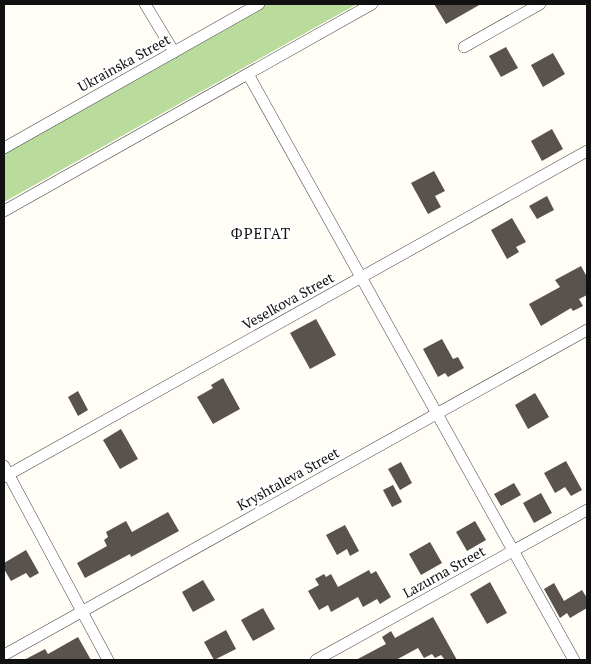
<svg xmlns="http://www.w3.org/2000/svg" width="591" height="664" viewBox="0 0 591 664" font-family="'PT Serif',serif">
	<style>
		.forest { fill: #b9dc9c }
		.building { fill: #5a524d }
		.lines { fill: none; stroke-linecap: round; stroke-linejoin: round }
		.minor-casing { stroke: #444; stroke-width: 12 }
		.minor { stroke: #fff; stroke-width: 11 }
		.labels { text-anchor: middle; stroke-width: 5; stroke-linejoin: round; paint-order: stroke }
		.street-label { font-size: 14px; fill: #111; stroke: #fff }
		.neighbourhood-label { font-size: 15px; letter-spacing: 1px; fill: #111; stroke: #fff }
	</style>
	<rect width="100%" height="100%" fill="#fffdf5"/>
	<!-- forest -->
	<path class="forest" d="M259,4H357L4,202V148Z"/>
	<!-- building -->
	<g class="building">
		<path d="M434,4H481L446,24Z"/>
		<path d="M506,47L518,68L501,77L489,56Z"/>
		<path d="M553,53L565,74L543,87L531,65Z"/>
		<path d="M552,129L563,149L542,161L531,141Z"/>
		<path d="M434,171L445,191L435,196L441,207L428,214L411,183Z"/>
		<path d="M547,196L554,210L537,219L529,206Z"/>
		<path d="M512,218L526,242L516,247L519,252L507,259L491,230Z"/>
		<path d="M581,266L587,277V295L579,299L583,306L573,311L571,308L541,326L529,304L560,287L555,280Z"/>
		<path d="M316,319L336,355L310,369L290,333Z"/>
		<path d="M442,339L453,359L458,357L464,368L448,377L445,373L438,377L423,349Z"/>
		<path d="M223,378L240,409L213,424L197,397L213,388L211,385Z"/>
		<path d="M78,391L88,410L78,416L68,397Z"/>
		<path d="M535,393L549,417L528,429L515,405Z"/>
		<path d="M121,429L138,459L120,469L103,440Z"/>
		<path d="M566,461L582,490L571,496L565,487L555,493L544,473Z"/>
		<path d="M401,462L412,483L400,490L388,469Z"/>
		<path d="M514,483L521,495L501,506L494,494Z"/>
		<path d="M393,485L402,502L392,507L383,490Z"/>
		<path d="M541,493L552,513L534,523L523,503Z"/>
		<path d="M168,512L179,531L131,557L130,554L85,578L77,563L107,546L104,540L108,537L106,532L126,521L132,532Z"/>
		<path d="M475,521L486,540L467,551L456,532Z"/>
		<path d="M345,525L359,551L350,556L347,549L337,555L326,535Z"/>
		<path d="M430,542L442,563L421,575L409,554Z"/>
		<path d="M26,550L39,573L30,578L26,573L11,581L4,569V563Z"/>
		<path d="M369,570L371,574L376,571L391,597L380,604L377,599L363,607L358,597L331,612L328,605L319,610L308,591L319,585L315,579L324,574L326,577L331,574L338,587Z"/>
		<path d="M203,580L215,600L193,612L182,592Z"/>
		<path d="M490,582L507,613L487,624L470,594Z"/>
		<path d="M554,583L564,601L582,590L587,598V608L570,618L567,613L560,618L544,589Z"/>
		<path d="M263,608L275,629L253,641L241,620Z"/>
		<path d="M433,617L457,660H445L441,655L435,658L432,654L424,658L418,648L396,660H356L386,644L382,637L391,631L395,638Z"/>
		<path d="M226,630L236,649L214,660L204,642Z"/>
		<path d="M78,637L91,660H24L45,649L48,654Z"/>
	</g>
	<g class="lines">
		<!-- minor casing -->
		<g class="minor-casing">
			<g id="minor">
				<path d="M145,4L174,52"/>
				<path d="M464,47L540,4"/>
				<path d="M248,74L574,660"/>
				<path d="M4,148L259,4"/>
				<path d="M4,211L372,4"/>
				<path d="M4,466L108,660"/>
				<path d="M4,477L587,151"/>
				<path d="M4,655L587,330"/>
				<path d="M316,660L587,510"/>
			</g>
		</g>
		<!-- minor -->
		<use href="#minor" class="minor"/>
	</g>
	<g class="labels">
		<!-- street labels -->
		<g class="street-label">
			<text transform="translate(124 63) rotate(-29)" y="5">Ukrainska Street</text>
			<text transform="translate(288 301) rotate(-29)" y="5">Veselkova Street</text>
			<text transform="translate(288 479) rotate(-29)" y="5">Kryshtaleva Street</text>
			<text transform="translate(444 572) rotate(-29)" y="5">Lazurna Street</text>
		</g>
		<!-- neighbourhood labels -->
		<g class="neighbourhood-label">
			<text x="261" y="239">ФРЕГАТ</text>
		</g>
	</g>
	<!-- border -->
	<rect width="591" height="664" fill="none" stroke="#111111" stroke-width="10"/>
</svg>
